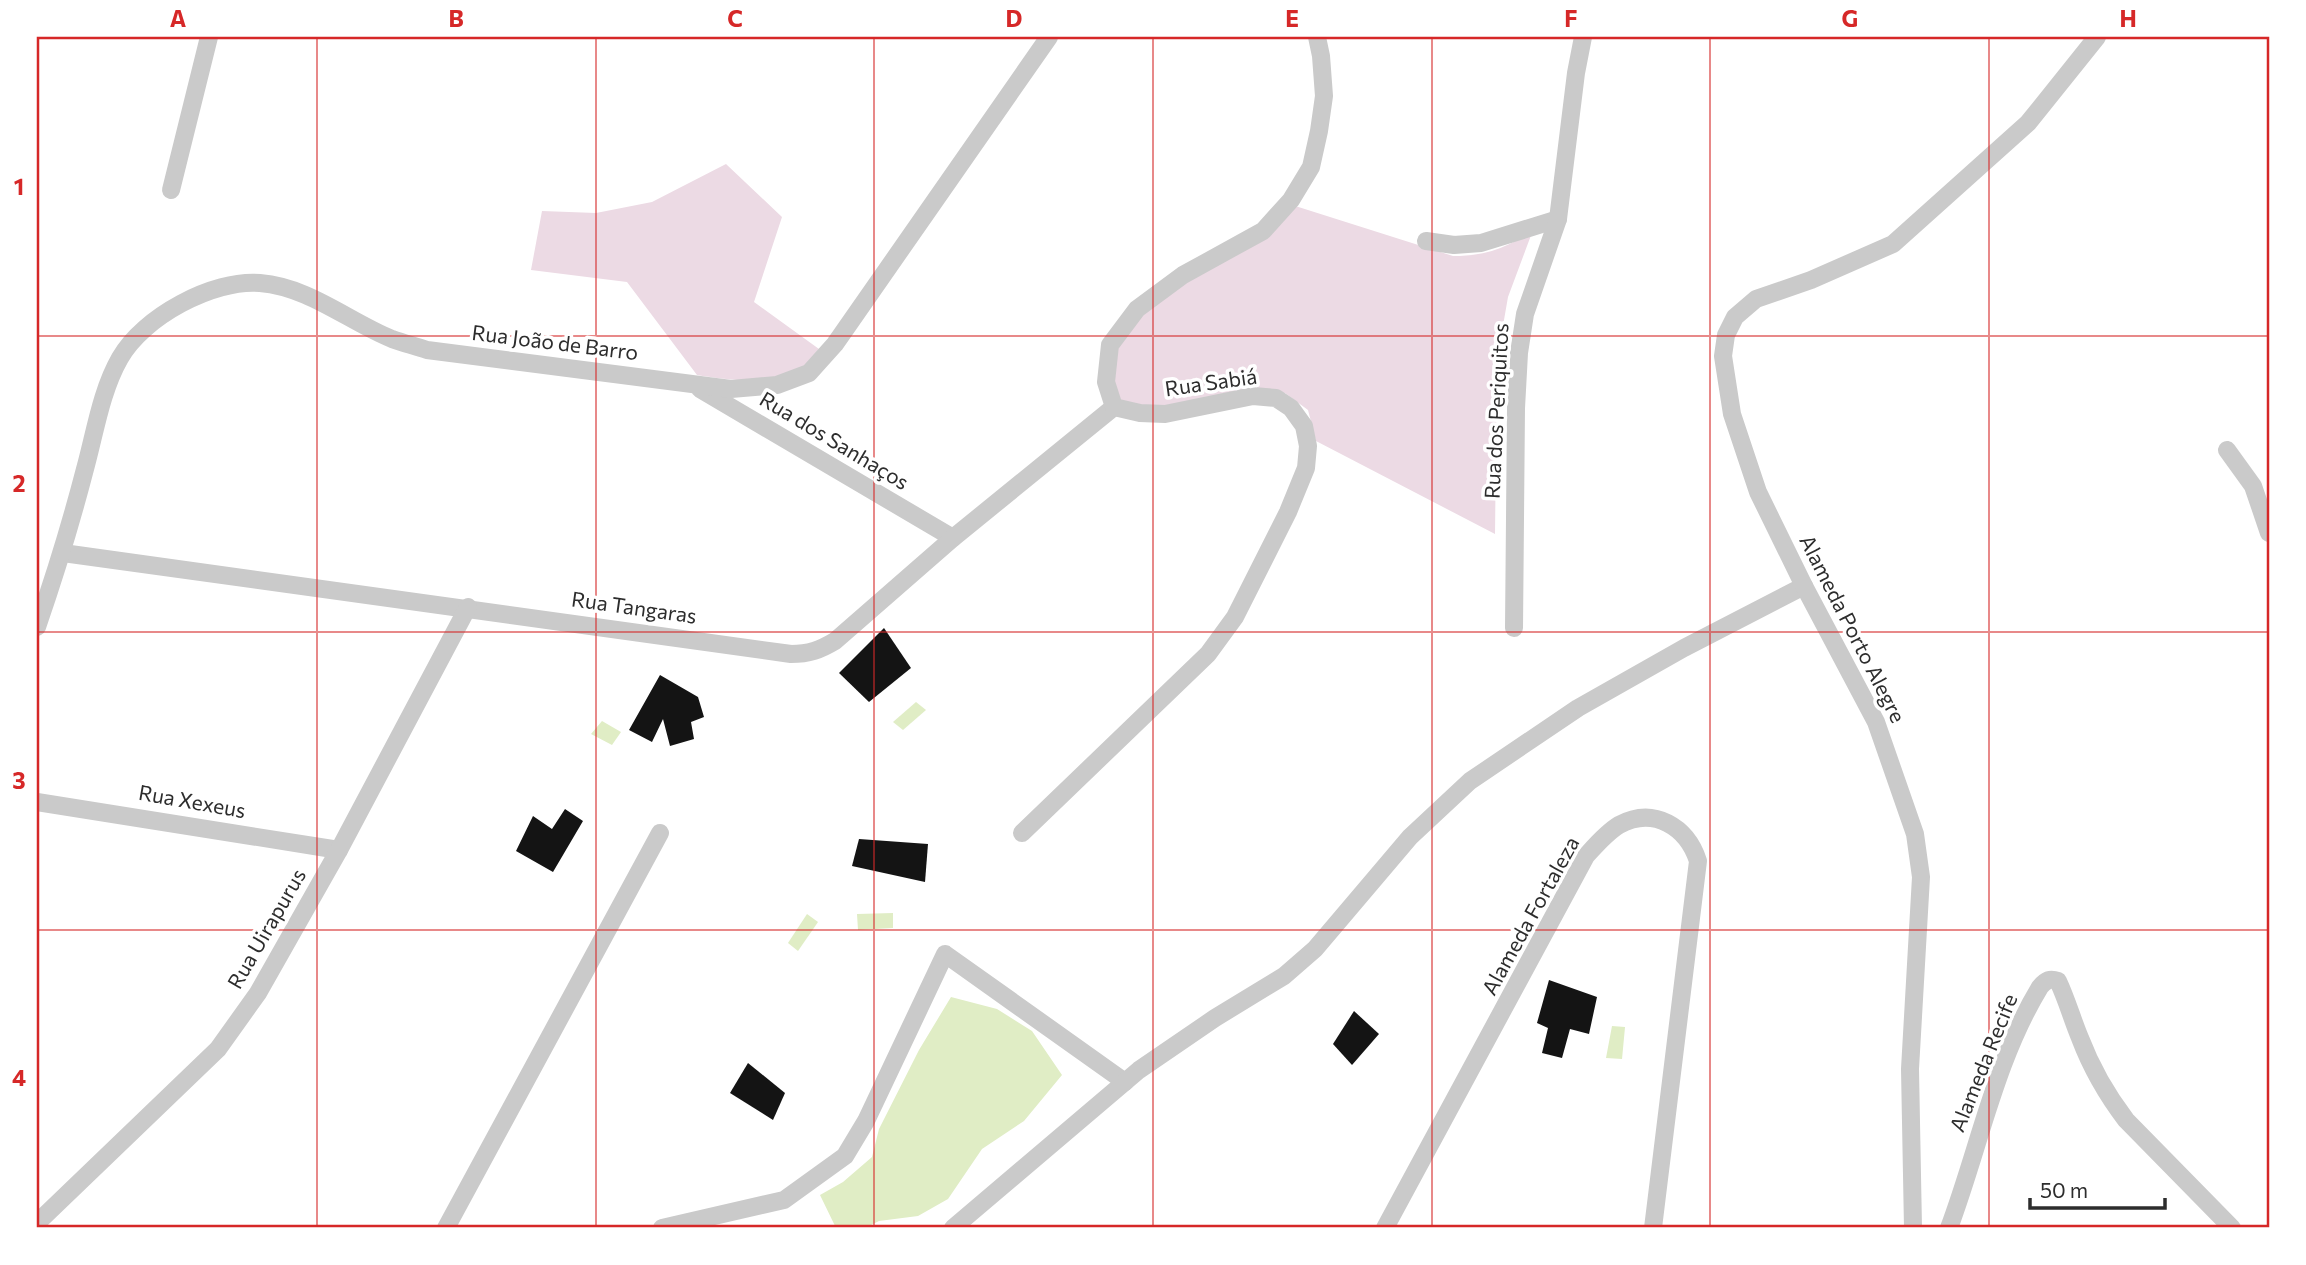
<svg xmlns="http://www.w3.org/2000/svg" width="2306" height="1265" viewBox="0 0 2306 1265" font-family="Commissioner,sans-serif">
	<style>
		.green { fill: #ecdae4 }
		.water { fill: #e0edc5 }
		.building { fill: #141414 }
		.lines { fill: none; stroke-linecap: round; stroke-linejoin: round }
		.minor { stroke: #cacaca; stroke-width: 18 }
		.grid { fill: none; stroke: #d62828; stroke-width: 2; stroke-opacity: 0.55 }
		.labels { text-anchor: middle; stroke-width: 7; stroke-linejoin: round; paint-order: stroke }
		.street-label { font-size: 21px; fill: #2d2d2d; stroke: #fff }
		.neatline { fill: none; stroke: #d62828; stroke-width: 2.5 }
		.grid-label { font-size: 23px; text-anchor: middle; font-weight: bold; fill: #d62828 }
	</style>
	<rect width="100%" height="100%" fill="#fff"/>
	<!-- green -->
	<g class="green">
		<path d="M726,164L782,217L754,302L819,349C814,354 810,362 805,366C779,387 727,380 697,375L627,282L531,270L542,211L596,213L652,202Z"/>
		<path d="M1289,204L1453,256C1485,256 1507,248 1533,230L1508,297L1497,360L1495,534L1316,441L1308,410L1285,393L1254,390L1165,408L1142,407L1115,398L1110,381L1116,346L1140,313Z"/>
	</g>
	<!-- water -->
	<g class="water">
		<path d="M916,702L926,710L903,730L893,722Z"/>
		<path d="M602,721L621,732L612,745L591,734Z"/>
		<path d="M893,913V928L858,930L857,914Z"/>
		<path d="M807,914L818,922L798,951L788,943Z"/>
		<path d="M951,997L997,1009L1032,1031L1062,1075L1024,1121L982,1149L948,1199L918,1216L879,1221L865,1228H836L820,1195L843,1182L872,1157L879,1129L919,1050Z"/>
		<path d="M1612,1026L1625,1027L1622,1059L1606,1058Z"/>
	</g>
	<!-- building -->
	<g class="building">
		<path d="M884,628L911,668L869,702L839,673Z"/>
		<path d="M660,675L698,697L704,717L691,722L694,739L670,746L663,719L652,742L629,730Z"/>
		<path d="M565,809L583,821L553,872L516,851L533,816L552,829Z"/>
		<path d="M859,839L928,844L925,882L852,866Z"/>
		<path d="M1549,980L1597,997L1589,1034L1570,1029L1562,1058L1542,1053L1548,1028L1537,1023Z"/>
		<path d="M1354,1011L1379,1034L1352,1065L1333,1044Z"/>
		<path d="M748,1063L785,1093L773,1120L730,1093Z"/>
	</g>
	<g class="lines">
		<!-- minor -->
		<g class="minor">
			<path d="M171,190L209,37"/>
			<path d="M1426,241L1454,245L1481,243L1558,219"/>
			<path d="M700,389L953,538"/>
			<path d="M2227,450L2253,486L2269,533"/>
			<path d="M63,553L791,654C809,654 820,650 835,641L953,538L1114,407"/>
			<path d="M37,627C55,575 71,523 85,469C95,433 101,391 120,358C143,317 213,279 260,283C309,287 348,321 392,339C403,343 415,346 427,350L731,389L777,385L809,373L835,344L1049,37"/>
			<path d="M1514,628L1516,408L1519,353L1525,314L1558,219L1576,73L1583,37"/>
			<path d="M37,802L339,850"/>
			<path d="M1022,833L1208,654L1235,617L1288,512L1306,468L1308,446L1304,426L1291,408L1276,398L1253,396L1165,414L1140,413L1114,407L1106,382L1110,345L1137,309L1183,275L1263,231L1291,200L1311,167L1319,131L1324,96L1321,56L1317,37"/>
			<path d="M37,1223L218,1049L258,993L339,850L468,607"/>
			<path d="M446,1228L660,833"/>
			<path d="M662,1228L784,1200L845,1156L866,1121L945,954L1125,1082"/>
			<path d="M953,1228L1139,1070L1215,1018L1284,976L1315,949L1410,837L1470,781L1578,708L1684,648L1804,586"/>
			<path d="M1385,1228L1586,856C1596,845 1606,833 1619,825C1654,806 1687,827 1698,861L1653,1228"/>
			<path d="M1913,1228L1910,1069L1921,877L1915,834L1876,722L1804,586L1758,492L1732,414L1723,356L1726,335L1735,317L1756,299L1811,280L1893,244L2028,123L2097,37"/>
			<path d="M1949,1228C1979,1148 1995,1061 2040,987C2046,980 2050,978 2058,981C2067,1000 2072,1019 2080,1038C2091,1067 2107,1095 2126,1120L2232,1228"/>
		</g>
	</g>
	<!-- grid -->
	<path class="grid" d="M317,37V1228M596,37V1228M874,37V1228M1153,37V1228M1432,37V1228M1710,37V1228M1989,37V1228M37,336H2269M37,632H2269M37,930H2269"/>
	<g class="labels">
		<!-- street labels -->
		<g class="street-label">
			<text transform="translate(555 343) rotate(7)" y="7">Rua João de Barro</text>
			<text transform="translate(1211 383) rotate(-8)" y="7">Rua Sabiá</text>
			<text transform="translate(1497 411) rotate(-87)" y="7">Rua dos Periquitos</text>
			<text transform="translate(834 441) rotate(31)" y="7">Rua dos Sanhaços</text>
			<text transform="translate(634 608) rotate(8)" y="7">Rua Tangaras</text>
			<text transform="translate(1852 629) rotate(63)" y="7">Alameda Porto Alegre</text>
			<text transform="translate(192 802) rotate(10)" y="7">Rua Xexeus</text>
			<text transform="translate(1531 916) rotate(-61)" y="7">Alameda Fortaleza</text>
			<text transform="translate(267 929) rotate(-60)" y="7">Rua Uirapurus</text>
			<text transform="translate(1984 1063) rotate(-68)" y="7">Alameda Recife</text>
		</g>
	</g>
	<!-- border -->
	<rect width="2306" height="1265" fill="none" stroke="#ffffff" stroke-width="77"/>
	<!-- scale -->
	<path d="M2030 1198v10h135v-10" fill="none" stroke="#2d2d2d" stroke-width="3.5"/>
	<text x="2040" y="1198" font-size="21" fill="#2d2d2d" stroke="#ffffff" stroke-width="5" paint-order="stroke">50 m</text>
	<rect x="38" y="38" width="2230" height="1188" class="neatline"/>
	<g class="grid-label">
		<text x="178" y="27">A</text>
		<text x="456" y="27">B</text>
		<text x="735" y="27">C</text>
		<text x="1014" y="27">D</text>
		<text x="1292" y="27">E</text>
		<text x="1571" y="27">F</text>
		<text x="1850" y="27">G</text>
		<text x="2128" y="27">H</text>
		<text x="19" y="195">1</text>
		<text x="19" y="492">2</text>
		<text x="19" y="789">3</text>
		<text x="19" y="1086">4</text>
	</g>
</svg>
